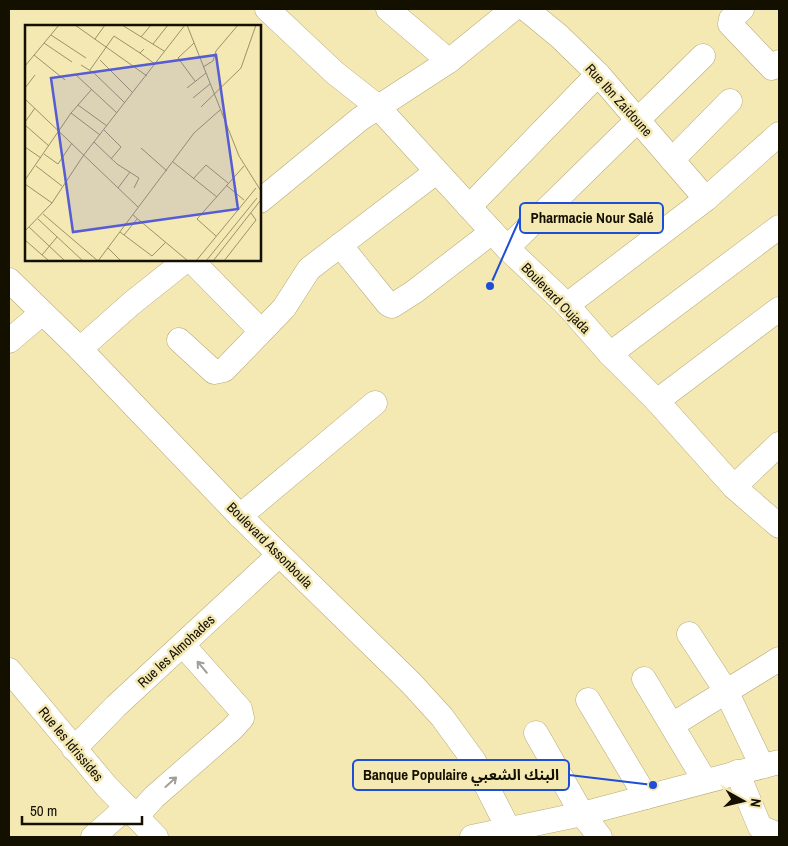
<svg xmlns="http://www.w3.org/2000/svg" width="788" height="846" viewBox="0 0 788 846" font-family="'Archivo Narrow','Noto Sans Arabic',sans-serif">
	<style>
		.lines { fill: none; stroke-linecap: round; stroke-linejoin: round }
		.minor-casing { stroke: #b7ab79; stroke-width: 25 }
		.minor { stroke: #fff; stroke-width: 24 }
		.oneway { stroke: #a19f99 }
		.labels { text-anchor: middle; stroke-width: 5; stroke-linejoin: round; paint-order: stroke }
		.street-label { font-size: 14px; fill: #141000; stroke: #f4e8b3 }
		.inset-road { fill: none; stroke: #9a926b; stroke-width: 1 }
		.view { fill: #565cd3; fill-opacity: 0.15; stroke: #565cd3; stroke-width: 2.5 }
		.inset-edge { fill: none; stroke: #141000; stroke-width: 2.5 }
		.leader { fill: none; stroke: #1d4ed8; stroke-width: 2 }
		.callout-dot { fill: #1d4ed8; stroke: #f4e8b3; stroke-width: 2 }
		.callout { fill: #f4e8b3; stroke: #1d4ed8; stroke-width: 2 }
		.callout-label { font-size: 15px; text-anchor: middle; font-weight: bold; fill: #141000 }
	</style>
	<rect width="100%" height="100%" fill="#f4e8b3"/>
	<g class="lines">
		<!-- minor casing -->
		<g class="minor-casing">
			<g id="minor">
				<path d="M267,9L335,73L377,106L507,248L567,305L610,354L657,401L734,487L779,526"/>
				<path d="M388,9L449,61"/>
				<path d="M526,9L559,36L598,74L706,199"/>
				<path d="M742,9L731,19L730,24L772,68L779,62"/>
				<path d="M672,160L730,101"/>
				<path d="M260,201L360,119L449,61L513,9"/>
				<path d="M469,207L598,74"/>
				<path d="M340,245L388,304L392,306L414,292L492,232"/>
				<path d="M507,248L703,56"/>
				<path d="M191,260L261,331"/>
				<path d="M9,280L80,349L240,516L411,683L442,717L474,761L508,828"/>
				<path d="M567,305L706,199L779,134"/>
				<path d="M179,340L214,372L224,370L284,308L309,269L436,172"/>
				<path d="M9,341L42,313"/>
				<path d="M80,349L132,303L186,260"/>
				<path d="M610,354L779,227"/>
				<path d="M657,401L779,309"/>
				<path d="M734,487L779,444"/>
				<path d="M240,516L375,403"/>
				<path d="M689,634L726,691L762,766"/>
				<path d="M9,670L107,787L156,837"/>
				<path d="M644,679L705,781"/>
				<path d="M588,700L646,797"/>
				<path d="M672,725L779,659"/>
				<path d="M536,733L582,814L600,837"/>
				<path d="M74,749L116,706L279,555"/>
				<path d="M737,772L760,827L779,835"/>
				<path d="M137,816L154,797L232,729L242,718L240,709L183,645"/>
				<path d="M93,837L127,807"/>
				<path d="M472,837L582,814L779,762"/>
			</g>
		</g>
		<!-- minor -->
		<use href="#minor" class="minor"/>
	</g>
	<!-- one-way arrows -->
	<defs><path id="oneway-shaft" d="M-6 0H5M1.5-3L5.5 0L1.5 3" fill="none" stroke-width="1.6" stroke-linecap="round" stroke-linejoin="round" transform="scale(1.25)"/></defs>
	<g class="oneway">
		<use href="#oneway-shaft" transform="translate(202 667) rotate(-130)"/>
		<use href="#oneway-shaft" transform="translate(171 782) rotate(-42)"/>
	</g>
	<g class="labels">
		<!-- street labels -->
		<g class="street-label">
			<text transform="translate(619 100) rotate(48)" y="5">Rue Ibn Zaidoune</text>
			<text transform="translate(556 298) rotate(46)" y="5">Boulevard Oujada</text>
			<text transform="translate(270 545) rotate(45)" y="5">Boulevard Assonboula</text>
			<text transform="translate(176 651) rotate(-43)" y="5">Rue les Almohades</text>
			<text transform="translate(71 744) rotate(50)" y="5">Rue les Idrissides</text>
		</g>
	</g>
	<!-- overview -->
	<g transform="translate(25 25)">
		<rect width="236" height="236" fill="#f4e8b3"/>
		<path class="inset-road" d="M50,0L122,51M97,0L139,26M162,0L214,131L236,166M26,10L61,33M116,12L126,0M70,14L80,0M19,18L47,37M169,18L153,33L170,56M128,19L143,0M119,24L115,28L130,39M9,30L40,55M75,35L108,68M56,40L69,48L100,78M0,41L34,0M178,42L188,36L191,26L213,0M65,45L89,11L115,28M51,50L92,88M0,63L10,50M162,63L181,48M168,73L185,59M0,74L113,182M53,80L82,101M176,82L216,43L231,0M46,88L75,110M0,97L10,83M0,100L24,121M79,105L96,122L86,134M69,117L92,139L114,153L109,163M0,122L16,133M116,123L142,146M19,129L33,139L47,118M148,137L192,172M11,141L37,161M168,154L181,140L203,158M0,155L46,88L67,64M0,159L27,178M201,160L219,175M93,163L105,147M18,189L73,236M108,190L163,236M13,194L58,236M4,202L40,236M0,206L27,178L58,131L160,0M95,207L127,231L141,217M99,210L112,194M191,211L172,194L219,141M0,215L24,236M83,223L96,236M17,230L32,212M73,236L169,108L195,85M171,236L231,163M181,236L232,173M188,236L235,176M199,236L231,195L226,188"/>
		<path class="view" d="M191,30L213,184L48,207L26,53Z"/>
		<rect width="236" height="236" class="inset-edge"/>
	</g>
	<!-- callouts -->
	<path class="leader" d="M490 286L520 218M653 785L569 775"/>
	<g class="callout-dot">
		<circle cx="490" cy="286" r="5"/>
		<circle cx="653" cy="785" r="5"/>
	</g>
	<g class="callout">
		<rect x="520" y="203" width="143" height="30" rx="5"/>
		<rect x="353" y="760" width="216" height="30" rx="5"/>
	</g>
	<g class="callout-label">
		<text x="592" y="223">Pharmacie Nour Salé</text>
		<text x="461" y="780">Banque Populaire البنك الشعبي</text>
	</g>
	<!-- border -->
	<rect width="788" height="846" fill="none" stroke="#141000" stroke-width="20"/>
	<!-- north arrow -->
	<g transform="translate(743 801) rotate(98)" stroke="#f4e8b3" stroke-width="4" paint-order="stroke">
	<path d="M0-4L9 19L0 12L-9 19Z" fill="#141000"/>
	<text y="-8" font-size="14" font-weight="bold" text-anchor="middle" fill="#141000">N</text>
	</g>
	<!-- scale -->
	<path d="M22 816v8h120v-8" fill="none" stroke="#141000" stroke-width="2.5"/>
	<text x="30" y="816" font-size="15" fill="#141000" stroke="#f4e8b3" stroke-width="4" paint-order="stroke">50 m</text>
</svg>
